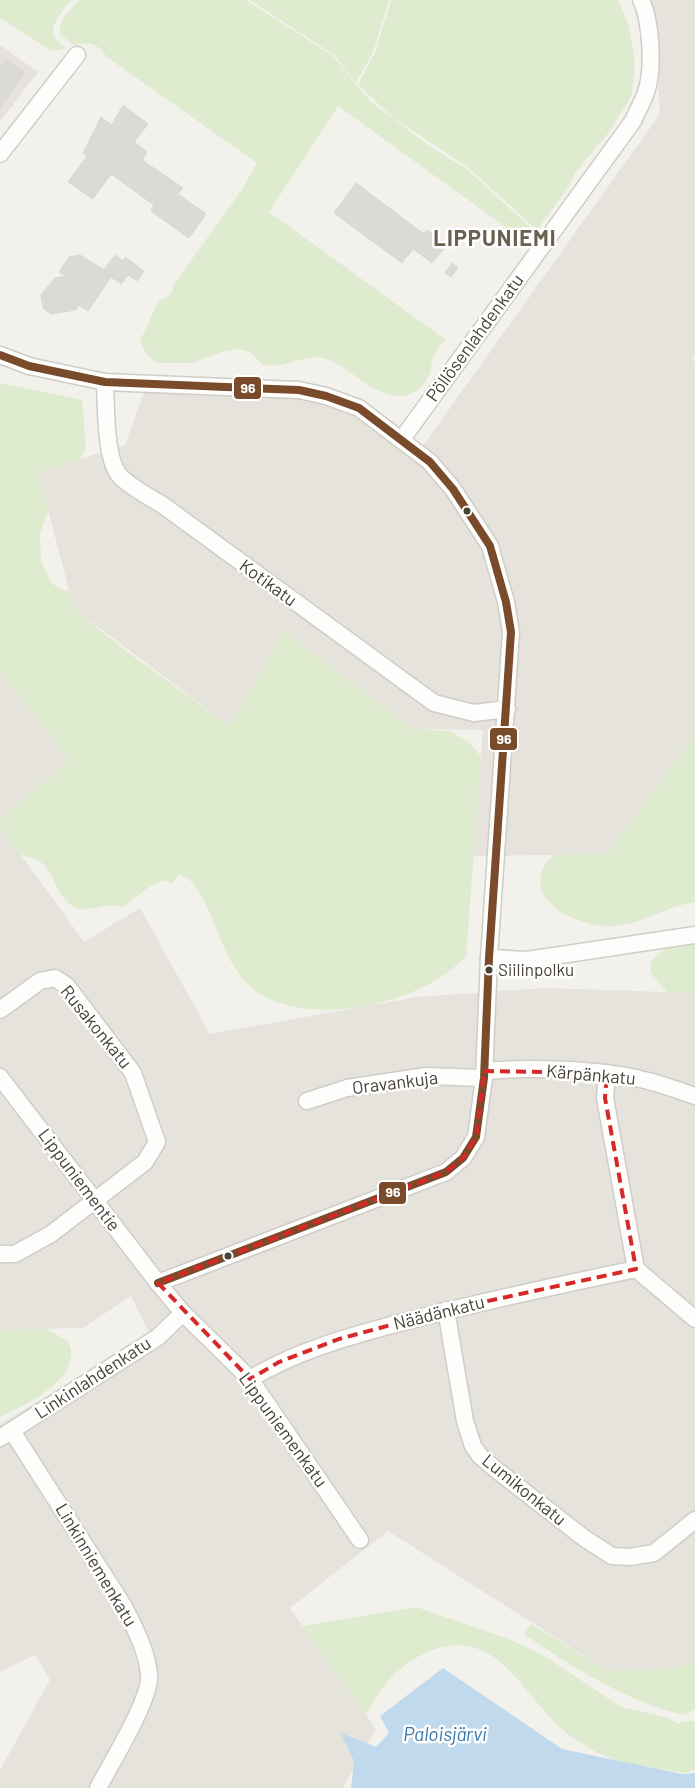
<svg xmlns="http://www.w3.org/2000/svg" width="695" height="1788" viewBox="0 0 695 1788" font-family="Barlow,sans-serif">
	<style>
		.residential { fill: #e5e3db }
		.green { fill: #deebce }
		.water { fill: #c0d9ed }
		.building { fill: #dbdad5; stroke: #dad8d2 }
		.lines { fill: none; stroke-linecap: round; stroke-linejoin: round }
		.minor-casing { stroke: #cecdc8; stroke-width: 19 }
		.minor { stroke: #fdfdfc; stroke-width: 16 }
		.bus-1-casing { stroke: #fff; stroke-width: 11 }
		.bus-1 { stroke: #7a4b2a; stroke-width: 8 }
		.marked { fill: none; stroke: #d62828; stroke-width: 4; stroke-dasharray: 10 6; stroke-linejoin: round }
		.bus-dot { fill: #484239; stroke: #fff; stroke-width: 2 }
		.labels { text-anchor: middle; stroke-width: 5; stroke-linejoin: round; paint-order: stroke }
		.bus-label { font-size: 17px; fill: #484239; stroke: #fff; text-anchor: start }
		.street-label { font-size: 18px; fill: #484239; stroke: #fff }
		.water-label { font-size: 19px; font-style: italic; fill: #3777ae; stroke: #fff }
		.district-label { font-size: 22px; font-weight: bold; letter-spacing: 1px; fill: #6a6150; stroke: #fff }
		.line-badge { stroke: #fff; stroke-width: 2 }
		.badge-label { font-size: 14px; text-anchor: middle; font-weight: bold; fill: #fff }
	</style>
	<rect width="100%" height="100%" fill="#f2f1ec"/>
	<!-- residential -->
	<g class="residential">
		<path d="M645,0H695V355L692,360L695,362V736L607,854L472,856L483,730L413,729L284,632L230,726L74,609L38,472L125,445L146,387L261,383L366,406L420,450L660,114L654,20Z"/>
		<path d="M0,45L38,72L0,122Z"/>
		<path d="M0,671L70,760L0,820Z"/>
		<path d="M0,826L84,942L140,908L210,1034L417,997L545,988L695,993V1660L673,1669L608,1671L388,1531L290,1608L376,1729L343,1788H0V1770L50,1680L35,1655L0,1672V1424L150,1334L131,1296L83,1328L0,1330Z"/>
	</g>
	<!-- green -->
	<g class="green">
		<path d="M0,0H71C62,11 50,23 54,38L66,48L52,51L0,18Z"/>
		<path d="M79,0H246L333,56L371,102L431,147L467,169L535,232L521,238L338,106L269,212L446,340C425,355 437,372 422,386C387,418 354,365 323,358C308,355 296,362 282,365C276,366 269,365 263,365L250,352L239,349L221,352L192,363H157L147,355L140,341L158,302L171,294L175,283L243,188L257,163L107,57C97,43 90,42 73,45L60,34C58,20 71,10 79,0Z"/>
		<path d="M250,0H389L373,52L356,83L334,55Z"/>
		<path d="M391,0H618L629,26L635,62L632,95L609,132L575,173L569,186L537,230L469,168L392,117L358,84L375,53Z"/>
		<path d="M0,383L82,400L86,448L80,459L38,472L48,511L40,534L41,561L52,583L61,590L69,591L74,609L126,651L230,726L284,631L413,729L450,731L468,742L481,756L466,956C423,1004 308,1031 253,989C243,981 234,968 228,956C219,938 201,876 179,875L172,883L165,880L152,885L122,907C106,900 92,913 77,908C59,902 56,878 44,865C36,856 27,859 21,854C12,848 6,834 0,826V820L69,760L0,671Z"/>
		<path d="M695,735V902C666,906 641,925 611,926C573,927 514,895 553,855L607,854Z"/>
		<path d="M695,944V993L667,992L651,973V961L666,948Z"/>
		<path d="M48,1329L68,1342C86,1376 24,1406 0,1417V1330Z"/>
		<path d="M416,1607L509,1639L546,1657L621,1707L665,1717L679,1724L683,1721H695V1770L686,1773C662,1769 635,1766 612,1759C600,1755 586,1746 575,1739C524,1706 502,1621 428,1652C399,1664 380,1687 366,1715L302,1626Z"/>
		<path d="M531,1624L608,1671L673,1669L695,1660V1709L685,1715C631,1704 570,1666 524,1634Z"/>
	</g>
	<!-- water -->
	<path class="water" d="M443,1668L562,1749L682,1774L695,1773V1788H351L354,1761L341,1733L376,1747L389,1733L380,1716Z"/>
	<!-- building -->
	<g class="building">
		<path d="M6,59L25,73L0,108V68Z"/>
		<path d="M123,105L148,124L134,142L147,152L142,160L183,188L178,194L206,214L189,238L151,211L154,205L111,174L93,199L68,182L87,156L83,153L101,117L112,125Z"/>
		<path d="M356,183L424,234L427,230L447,245L432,263L413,249L402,263L334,213Z"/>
		<path d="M80,255L104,270L115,255L123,261L125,257L144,271L137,281L128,275L121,284L111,277L88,311L79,305L75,310L51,314L43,308L41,295L55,278L66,276L59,272L69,257Z"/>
		<path d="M452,263L458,268L451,277L445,273Z"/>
	</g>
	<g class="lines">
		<!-- minor casing -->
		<g class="minor-casing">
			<g id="minor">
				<path d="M0,154L77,55"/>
				<path d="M0,355L29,366L105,382L299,390L326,396L359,408L430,462L453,489L490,546L506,602L511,632L489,958L484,1078L476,1137L463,1158L446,1172L158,1283"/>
				<path d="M105,382C106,405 105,458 119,475C131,488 150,497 164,506L434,703L474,713L507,709"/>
				<path d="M402,439L633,121C637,111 643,102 646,92C654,71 651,20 641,0"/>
				<path d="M489,958L527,960L695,935"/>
				<path d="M0,1010L40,981L55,978L67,986L133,1073L157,1142L145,1162L51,1234L15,1254H0"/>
				<path d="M484,1071C528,1067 598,1069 640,1079C659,1083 677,1090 695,1096"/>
				<path d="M607,1073L605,1098L636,1269L695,1319"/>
				<path d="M0,1077L158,1283L183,1313L250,1379L360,1540"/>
				<path d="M307,1101L347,1088L426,1076L484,1078"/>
				<path d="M446,1310L465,1421L473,1446L480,1456L494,1468L584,1538L612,1556L630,1557L654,1553L695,1520"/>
				<path d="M250,1379C296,1351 347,1337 399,1323C477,1302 556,1286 636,1269"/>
				<path d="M12,1431L123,1605C134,1626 146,1649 149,1673C153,1696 110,1765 98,1788"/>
				<path d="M0,1438L158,1337L183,1313"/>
			</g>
		</g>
		<!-- minor -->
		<use href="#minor" class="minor"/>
		<!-- bus-1 casing -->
		<g class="bus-1-casing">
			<path id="bus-1" d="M0,355L29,366L105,382L299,390L326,396L359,408L430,462L453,489L490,546L506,602L511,632L489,958L484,1078L476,1137L463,1158L446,1172L158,1283"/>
		</g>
		<!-- bus-1 -->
		<use href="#bus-1" class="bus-1"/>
	</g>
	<!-- marked area -->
	<path class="marked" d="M484,1071L607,1073L605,1098L636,1269L446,1310L339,1339L279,1362L250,1379L158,1283L446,1172L463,1158L476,1137Z"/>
	<!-- markers -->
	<g class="bus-dot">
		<circle cx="467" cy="511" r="4.5"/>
		<circle cx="489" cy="970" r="4.5"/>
		<circle cx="228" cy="1256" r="4.5"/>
	</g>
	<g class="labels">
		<!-- bus labels -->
		<g class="bus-label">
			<text x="498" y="976">Siilinpolku</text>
		</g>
		<!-- street labels -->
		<g class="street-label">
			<text transform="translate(475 338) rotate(-54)" y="6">Pöllösenlahdenkatu</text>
			<text transform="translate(268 583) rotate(36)" y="6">Kotikatu</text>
			<text transform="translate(96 1027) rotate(51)" y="6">Rusakonkatu</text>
			<text transform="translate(591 1075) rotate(5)" y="6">Kärpänkatu</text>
			<text transform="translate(395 1083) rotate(-7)" y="6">Oravankuja</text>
			<text transform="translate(79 1180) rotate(53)" y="6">Lippuniementie</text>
			<text transform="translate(439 1313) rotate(-14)" y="6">Näädänkatu</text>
			<text transform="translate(93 1378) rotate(-33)" y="6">Linkinlahdenkatu</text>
			<text transform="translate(283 1430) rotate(54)" y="6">Lippuniemenkatu</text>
			<text transform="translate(524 1490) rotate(39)" y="6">Lumikonkatu</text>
			<text transform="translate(96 1565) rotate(59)" y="6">Linkinniemenkatu</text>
		</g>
		<!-- water labels -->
		<g class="water-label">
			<text x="445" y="1741">Paloisjärvi</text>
		</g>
		<!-- district labels -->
		<g class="district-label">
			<text x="495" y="246">LIPPUNIEMI</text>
		</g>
	</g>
	<g class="line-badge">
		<rect x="233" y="376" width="29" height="24" rx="5" fill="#7a4b2a"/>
		<rect x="489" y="727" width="29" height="24" rx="5" fill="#7a4b2a"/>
		<rect x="378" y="1181" width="29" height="24" rx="5" fill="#7a4b2a"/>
	</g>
	<g class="badge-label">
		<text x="248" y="393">96</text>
		<text x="504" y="744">96</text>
		<text x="393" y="1197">96</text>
	</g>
</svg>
